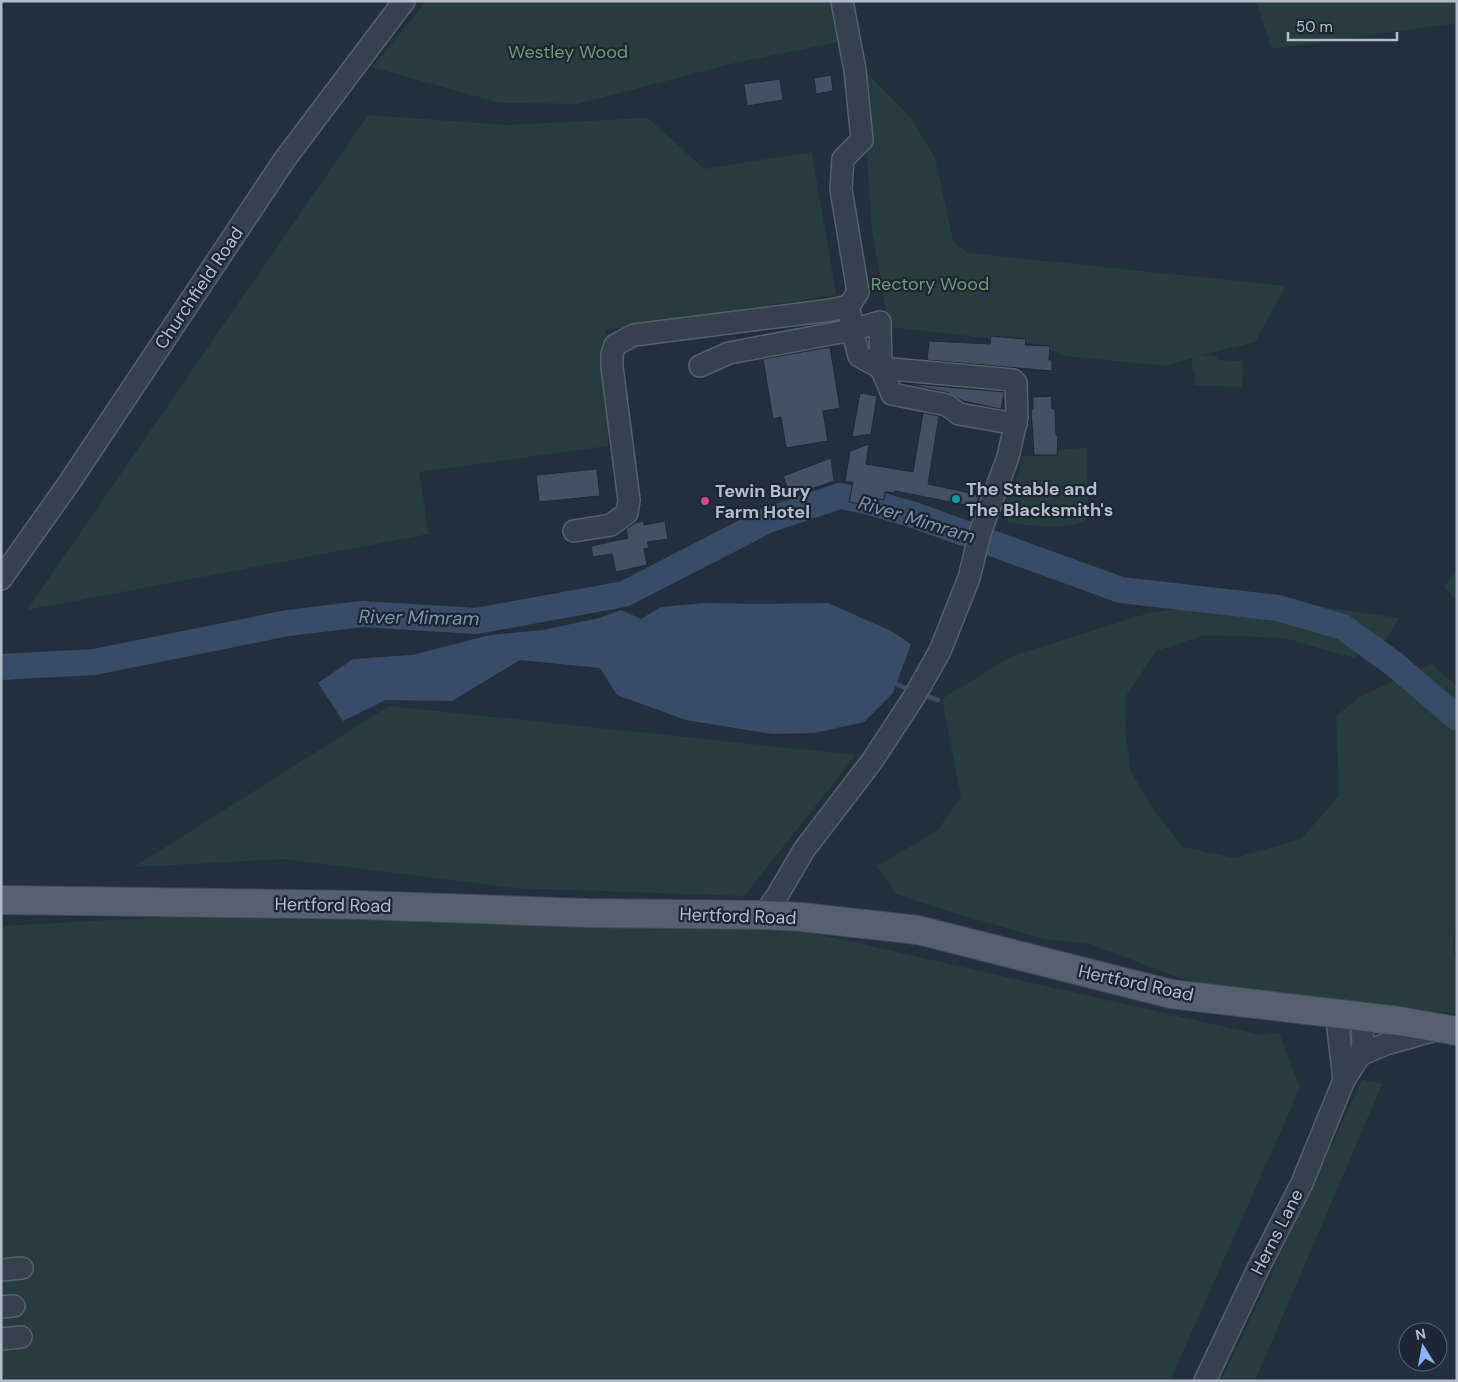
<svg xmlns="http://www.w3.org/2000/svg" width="1458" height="1382" viewBox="0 0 1458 1382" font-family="'DM Sans',sans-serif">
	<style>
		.green { fill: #263c3f }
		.water { fill: #394c67 }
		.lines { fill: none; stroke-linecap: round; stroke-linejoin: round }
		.stream { stroke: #394c67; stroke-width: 4.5 }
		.river { stroke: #394c67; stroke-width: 26 }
		.building { fill: #455162; stroke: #1f2835 }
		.minor-casing { stroke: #565f6c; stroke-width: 24 }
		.major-casing { stroke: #414a57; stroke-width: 30 }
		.minor { stroke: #38414e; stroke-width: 21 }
		.major { stroke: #56606e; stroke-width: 28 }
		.culture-dot { fill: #0f9aa8; stroke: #1d2633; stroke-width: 2 }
		.hotel-dot { fill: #d1479c; stroke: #1d2633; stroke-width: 2 }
		.labels { text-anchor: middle; stroke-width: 4.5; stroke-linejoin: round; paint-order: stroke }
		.park-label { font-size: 18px; fill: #6b9a76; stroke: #1d2633 }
		.street-label { font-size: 18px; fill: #b4bcc9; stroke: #1d2633 }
		.poi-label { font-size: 18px; font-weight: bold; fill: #b4bcc9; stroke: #1d2633; text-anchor: start }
		.water-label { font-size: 19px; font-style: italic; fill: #7c92b1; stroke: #1d2633 }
	</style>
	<rect width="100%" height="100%" fill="#242f3e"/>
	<!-- green -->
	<g class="green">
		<path d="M427,1H833L839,42L739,62L577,104L500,103L372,67Z"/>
		<path d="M1256,1H1457V23L1272,49Z"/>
		<path d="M861,67L911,118L935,158L953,241L968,253L1286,286L1255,342L1201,355L1217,356V360L1243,361L1242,387L1194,385L1196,374L1192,370V358L1167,366L1065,356L1037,344L889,327L872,232Z"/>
		<path d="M368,115L508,125L648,118L704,169L812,152L836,295L606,330L608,446L419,472L429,534L27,610Z"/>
		<path d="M1087,448L1088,517C1079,531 1023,526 1007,522L1006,496L1017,478L1023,456L1057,455L1061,449Z"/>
		<path d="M1457,568V601L1445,587Z"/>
		<path d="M1268,599L1399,618L1386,639L1354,658L1284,638L1204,635L1156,651L1126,696L1125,728L1131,772L1155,812L1183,847L1235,858L1301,839L1339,796L1336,716L1361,696L1431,664L1457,686V921L1452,946L1457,962V1014L1188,981L1090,944L1044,939L938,908L896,894L877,866L937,831L961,797L942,699L1012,656L1152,612Z"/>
		<path d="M389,706L856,755L744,896L513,888L282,859L134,867Z"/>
		<path d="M167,917L791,928L1261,1035L1279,1033L1300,1088L1170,1381H1V926Z"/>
		<path d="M1362,1080L1382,1084L1255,1381H1221Z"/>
	</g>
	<!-- water -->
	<path class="water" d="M706,603L753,604L828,603L891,631L911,644L893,693L864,722L814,733L772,734L686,720L617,695L600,668L520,660L452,701L386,700L343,721L318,683L353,659L412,655L490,635L543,630L599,618L621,610L641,619L661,607Z"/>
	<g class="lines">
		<!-- stream -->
		<g class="stream">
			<path d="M896,684L911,690"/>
			<path d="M923,695L938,700"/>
		</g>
		<!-- river -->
		<path class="river" d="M1,667L94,662L288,623L362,614L476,621L624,594L768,520L840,496L866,501L914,515L1121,590L1278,608L1343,627L1394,664L1457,718"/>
	</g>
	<!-- building -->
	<g class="building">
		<path d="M831,75L833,91L816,94L814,78Z"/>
		<path d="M780,79L783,100L747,106L744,84Z"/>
		<path d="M991,336L1026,339L1025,345L1050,346L1049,360H1052V371L927,360L929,341L990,344Z"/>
		<path d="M830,347L840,408L823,411L828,441L786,448L781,417L773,419L763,359Z"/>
		<path d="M903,383L1004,392V394L1001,409L963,401L949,393Z"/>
		<path d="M860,393L877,396L871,434L852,437Z"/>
		<path d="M1051,396L1052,409H1055L1056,435H1058L1057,455H1034L1031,409H1033V397Z"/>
		<path d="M923,413L939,416L928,484L979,495L976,507L895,491V493L885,492L884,500L865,496L863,505L849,502L853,482H845L850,451L869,444L866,464L913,472Z"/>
		<path d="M831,458L834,481L791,496L783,476Z"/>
		<path d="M597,469L600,496L539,502L536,475Z"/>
		<path d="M643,521L644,525L665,521L668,539L647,542L649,548L644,549L647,565L616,572L612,554L593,557L591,546L628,538L626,529L635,523Z"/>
	</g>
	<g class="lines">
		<!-- minor casing -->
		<g class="minor-casing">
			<g id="minor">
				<path d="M700,366L729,353L852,330L880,322L881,368L892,394L947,405L959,414L1016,424"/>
				<path d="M574,531L611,525L627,513L629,500L612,367V355L615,345L634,335L831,310L849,306"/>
				<path d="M1,579L69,483L285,159L404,1"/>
				<path d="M764,915L777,896L804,850L872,761L914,697L940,651L969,578L980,533L1008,457L1017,417L1016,383L1013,380L881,368L859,356L852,330L849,306L858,292L841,189L843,159L862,140L855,70L842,1"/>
				<path d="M1340,1014L1338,1028L1344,1080"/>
				<path d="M1360,1055L1386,1044L1436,1030"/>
				<path d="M1,1270L22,1268"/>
				<path d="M1,1307L14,1306"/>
				<path d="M1,1339L21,1337"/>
				<path d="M1205,1381L1257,1271L1302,1183L1344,1080L1360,1055L1363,1044L1362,1017"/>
			</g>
		</g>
		<!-- major casing -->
		<g class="major-casing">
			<path id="major" d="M1,900L359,905L587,913L764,915L801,917L918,930L1171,994L1399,1021L1457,1031"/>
		</g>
		<!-- minor -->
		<use href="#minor" class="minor"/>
		<!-- major -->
		<use href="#major" class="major"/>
	</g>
	<!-- markers -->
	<circle class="culture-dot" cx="956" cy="499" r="5"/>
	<circle class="hotel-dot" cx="705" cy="501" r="5"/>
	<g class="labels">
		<!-- park labels -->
		<g class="park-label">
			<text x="568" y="58">Westley Wood</text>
			<text x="930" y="290">Rectory Wood</text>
		</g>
		<!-- street labels -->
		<g class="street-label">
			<text transform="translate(199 288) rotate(-56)" y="6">Churchfield Road</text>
			<text transform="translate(333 905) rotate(1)" y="6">Hertford Road</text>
			<text transform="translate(738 916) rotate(2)" y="6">Hertford Road</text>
			<text transform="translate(1136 983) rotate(12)" y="6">Hertford Road</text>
			<text transform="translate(1277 1232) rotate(-63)" y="6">Herns Lane</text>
		</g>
		<!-- poi labels -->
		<g class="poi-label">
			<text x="966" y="495">The Stable and<tspan x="966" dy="21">The Blacksmith's</tspan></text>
			<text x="715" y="497">Tewin Bury<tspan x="715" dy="21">Farm Hotel</tspan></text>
		</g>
		<!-- water labels -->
		<g class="water-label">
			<text transform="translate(917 519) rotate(17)" y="7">River Mimram</text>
			<text transform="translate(419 617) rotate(1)" y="7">River Mimram</text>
		</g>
	</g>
	<!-- border -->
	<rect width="1458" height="1382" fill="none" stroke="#b4bcc9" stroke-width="5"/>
	<!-- north arrow -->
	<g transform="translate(1423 1347) rotate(349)"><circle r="24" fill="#1d2633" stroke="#59626f"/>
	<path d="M0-4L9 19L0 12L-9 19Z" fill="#8ab4f8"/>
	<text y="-8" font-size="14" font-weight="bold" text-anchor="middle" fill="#b4bcc9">N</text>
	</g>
	<!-- scale -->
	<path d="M1288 32v8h109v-8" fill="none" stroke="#b4bcc9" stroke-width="2.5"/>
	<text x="1296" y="32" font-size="15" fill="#b4bcc9" stroke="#1d2633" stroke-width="4" paint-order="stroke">50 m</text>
</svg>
